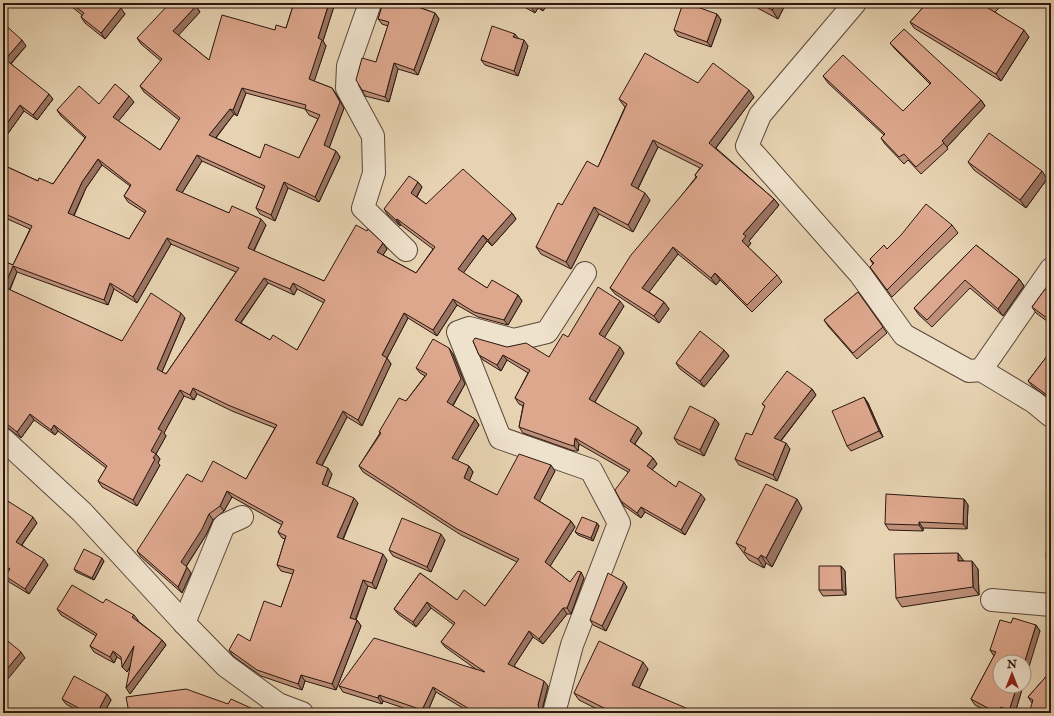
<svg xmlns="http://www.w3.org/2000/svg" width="1054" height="716" viewBox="0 0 1054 716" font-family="'IM FELL Double Pica',serif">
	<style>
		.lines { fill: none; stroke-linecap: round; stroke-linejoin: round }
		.minor-casing { stroke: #5a4739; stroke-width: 24 }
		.minor { stroke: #efe2cd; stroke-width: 22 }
		.wall { fill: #be9079; stroke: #2b1811; fill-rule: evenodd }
		.shaded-wall { fill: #9b7563; stroke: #2b1811 }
		.building { fill: #dda78d; stroke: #2b1811; fill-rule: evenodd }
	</style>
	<rect width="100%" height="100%" fill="#e7d3b2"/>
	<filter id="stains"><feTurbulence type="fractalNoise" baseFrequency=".005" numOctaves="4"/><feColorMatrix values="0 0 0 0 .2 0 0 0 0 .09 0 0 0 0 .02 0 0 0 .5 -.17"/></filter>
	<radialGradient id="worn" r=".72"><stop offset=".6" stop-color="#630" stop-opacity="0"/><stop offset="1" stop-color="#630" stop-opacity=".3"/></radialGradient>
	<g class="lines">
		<!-- minor casing -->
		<g class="minor-casing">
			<g id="minor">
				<path d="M370,3L348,66L347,88L373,136L374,173L363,208L406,250"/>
				<path d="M855,3L760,115L747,146L860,274L904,335L969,371L981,370L1051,269"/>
				<path d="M981,370L1034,402L1051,416"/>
				<path d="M3,439L82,512L184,623L226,666L278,704L302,713"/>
				<path d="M992,600L1051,605"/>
				<path d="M184,623L224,525L242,517"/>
				<path d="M554,713L572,645L619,523L591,470L500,438L458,332L469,328L514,340L547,332L585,273"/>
			</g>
		</g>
		<!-- minor -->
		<use href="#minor" class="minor"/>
	</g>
	<!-- wall -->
	<g class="wall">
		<path d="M67,3H114L125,14L105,39L85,23L81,17L82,15Z"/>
		<path d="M294,3H335L323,41L326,46L314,81L332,88L336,94L344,108L329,148L336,151L340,157L319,202L288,188L275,221L260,214L256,208L264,189L202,161L182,193L229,213L266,225L254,251L324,281L383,243L387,249L383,255L416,273L433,249L401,225L400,226L388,215L384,209L418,182L422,187L417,197L426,204L512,213L516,219L492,246L487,241L463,273L487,288L518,295L522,301L508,325L478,317L457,305L437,336L408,318L387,358L391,364L362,426L347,417L322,466L332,474L327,487L358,503L343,540L387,560L376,589L368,586L356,620H357L361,626L336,690L305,681L302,690L261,676L233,656L229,650L250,641L281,607L293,574L281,571L277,565L285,539L282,538L278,532L282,525L232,497L224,511L213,520L206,535L186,567L191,573L182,593L141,557L137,551L202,482L246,479L275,428L232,411L197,394L194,400L184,396L164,433L166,436L156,454L160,459L158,463L160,465L137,506L102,487L98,481L106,468L58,431L55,435L34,420L21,438L3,424V409L4,407L3,406V261L13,265L30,229L3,217V165L38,181L53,184L85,138L61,116L57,110L99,104L134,102L118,121L160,150L179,120L144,92L140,86L161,61L141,44L137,38L196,6L200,12L178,35L209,60L275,30L286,28ZM246,93L305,109L309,115L318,119L299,158H260L216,138L234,114L237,116ZM102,165L130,186L124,196L128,202L145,213L129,239L74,216L86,188ZM171,244L236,272L166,374L162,372L185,318L122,341L10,290L17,272L108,305L114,289L137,303ZM268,283L294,295L297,289L324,303L297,350L270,340L241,323Z"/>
		<path d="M383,3H419L418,7L435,13L439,19L418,75L398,69L389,102L365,96L362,90L376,62L388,26L382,24L378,19Z"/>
		<path d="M518,3H548L543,11L538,8L535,13L519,4Z"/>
		<path d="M665,3H679L677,8Z"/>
		<path d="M748,3H786L778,19Z"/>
		<path d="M927,3H1004L995,12L1029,37L1001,81L914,28L910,22Z"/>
		<path d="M717,14L721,20L711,47L678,36L674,30Z"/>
		<path d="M3,23L26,46L11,64L53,99L37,120L24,111L4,139L3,138Z"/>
		<path d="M519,39L528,46L518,76L485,65L481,60Z"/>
		<path d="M890,43L981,100L985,106L947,147L948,149L921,174L908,160L904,164L885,144L881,138L884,135L828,83L823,76L903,111L930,84L895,49Z"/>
		<path d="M698,83L754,97L716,148L774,199L779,205L749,241L751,243L748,247L777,275L782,282L752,312L720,280L716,285L678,254L649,292L664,302L669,309L659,323L615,294L610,288L696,177L695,175L700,168L658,147L638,189L650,200L633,232L599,214L571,269L541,254L536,247L562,205L598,167L625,107L624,106L619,99Z"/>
		<path d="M968,162L1047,179L1026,208L974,170Z"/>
		<path d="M952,225L958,233L892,297L870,267L873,264L870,259L887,249Z"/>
		<path d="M976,245L1019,279L1024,286L1003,316L970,288L932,327L919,315L914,308Z"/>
		<path d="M1051,281V324L1036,313L1032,307Z"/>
		<path d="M858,292L887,333L857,359L828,326L824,320Z"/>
		<path d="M624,306L604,338L624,353L595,402L642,433L635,444L653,458L657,464L652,470L676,487L705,499L685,535L645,512L641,518L624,506L621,501L628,472L579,444L578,451H574L523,433L519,427L523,406L519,404L515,398L528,373L507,360L501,371L483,360L479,355L473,341L549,357L568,337Z"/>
		<path d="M724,350L729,356L704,387L680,369L676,363Z"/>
		<path d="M1051,351V400L1032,386L1028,381Z"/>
		<path d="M453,354L465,384L453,406L475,419L479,425L457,461L469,466L473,472L469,481L497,495L555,471L539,501L571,521L575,527L550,566L570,582L584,578L571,614H567L543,644L533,637L514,666L548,686L542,710V713H471L436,692L427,713H418L383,701L382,704L343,692L339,686L477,670L445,647L441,642L454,625L431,608L416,627L398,614L394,609L420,573L457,600L485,606L517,562L461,535L363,472L359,466L380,433L379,432L406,401L425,376L420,373L416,368Z"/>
		<path d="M812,389L816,395L781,441L790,449L777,481L739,465L735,459L752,435L765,407L762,404Z"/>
		<path d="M864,397L868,403L883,437L851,451L847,446Z"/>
		<path d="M715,419L719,424L704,456L678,444L674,438Z"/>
		<path d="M3,498L37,523L22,545L48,565L29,594L9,582L5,576L8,571L3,568Z"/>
		<path d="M964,499L968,505L967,529L923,528V531L889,530L885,524Z"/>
		<path d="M802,508L772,567L766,563L764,568L749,560L736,543Z"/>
		<path d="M597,523L599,526L593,541L578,535L575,532Z"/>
		<path d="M445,540L431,572L393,556L389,550Z"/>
		<path d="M1051,553V591L1048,587Z"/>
		<path d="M104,561L94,580L76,572L74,569Z"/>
		<path d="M964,561L978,569L979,595L902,607L896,598Z"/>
		<path d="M841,566L845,571L846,595L823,596L819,590Z"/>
		<path d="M627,587L606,631L593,625L590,620Z"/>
		<path d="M103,603L138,620V621L162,640L166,645L130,694V665L127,672L122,660L117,657L114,663L94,652L90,646L96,636L61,615L57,609Z"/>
		<path d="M1011,623L1036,625L1040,631L1000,686H1023L1015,713H990L975,705L971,699L994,656L990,650Z"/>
		<path d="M648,669L639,688L695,713H605L579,700L574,693Z"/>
		<path d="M1051,671L1032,703L1028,697Z"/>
		<path d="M107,694L111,700L104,713H82L66,704L62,699Z"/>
	</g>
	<!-- shaded-wall -->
	<g class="shaded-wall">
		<path d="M329,3H335L323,41L326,46L313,85L309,79L318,38Z"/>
		<path d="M413,3H419L416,11L412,5Z"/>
		<path d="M533,3H535L538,8L535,13L531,7Z"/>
		<path d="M540,3H548L543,11L539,5Z"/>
		<path d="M673,3H679L677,8Z"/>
		<path d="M776,3H786L778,19L772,10Z"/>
		<path d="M196,6L200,12L177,37L173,31Z"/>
		<path d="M121,8L125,14L105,39L101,33Z"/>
		<path d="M435,13L439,19L418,75L414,70Z"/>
		<path d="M717,14L721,20L711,47L707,42Z"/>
		<path d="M1024,30L1029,37L1001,81L996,74Z"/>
		<path d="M515,34L519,39L513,37Z"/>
		<path d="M22,40L26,46L5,70L3,67V62Z"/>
		<path d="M524,40L528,46L518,76L514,71Z"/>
		<path d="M394,63L398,69L389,102L385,97Z"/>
		<path d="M242,88L246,93L237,116L233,110Z"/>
		<path d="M332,88L336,94L344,108L328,151L324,145Z"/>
		<path d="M749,90L754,97L714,150L709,143Z"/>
		<path d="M49,94L53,99L37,120L33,115Z"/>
		<path d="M129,96L134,102L117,123L113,117Z"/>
		<path d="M981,100L985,106L947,147L942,141Z"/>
		<path d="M20,105L24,111L4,139L3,137V129Z"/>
		<path d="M230,109L234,114L213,141L209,135Z"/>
		<path d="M653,140L658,147L636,192L631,185Z"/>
		<path d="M336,151L340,157L319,202L315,197Z"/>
		<path d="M197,155L202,161L180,196L176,190Z"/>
		<path d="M98,159L102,165L86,188L72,219L68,213L82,182Z"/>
		<path d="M1042,171L1047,179L1026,208L1020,200Z"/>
		<path d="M284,182L288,188L275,221L271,215Z"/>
		<path d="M418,182L422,187L415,199L411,193Z"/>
		<path d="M645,193L650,200L633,232L628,225Z"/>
		<path d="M774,199L779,205L749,241L751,243L747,248L742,241L743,234Z"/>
		<path d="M594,207L599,214L571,269L566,262Z"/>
		<path d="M512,213L516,219L492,246L488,240Z"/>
		<path d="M261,219L266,225L252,254L248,248Z"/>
		<path d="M397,219L401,225L400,226L396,220Z"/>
		<path d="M483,235L487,241L462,275L458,269Z"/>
		<path d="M167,238L171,244L137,303L133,297Z"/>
		<path d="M383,243L387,249L381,258L377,252Z"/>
		<path d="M673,247L678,254L647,295L642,288Z"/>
		<path d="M13,266L17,272L8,293L4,287Z"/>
		<path d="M715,273L720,280L716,285L711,278Z"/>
		<path d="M264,278L268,283L239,325L235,320Z"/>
		<path d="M1019,279L1024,286L1003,316L998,309Z"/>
		<path d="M110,283L114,289L108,305L104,300Z"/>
		<path d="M293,283L297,289L294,295L290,289Z"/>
		<path d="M518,295L522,301L508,325L504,320Z"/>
		<path d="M453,299L457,305L437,336L433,330Z"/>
		<path d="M620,301L624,306L603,340L599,334Z"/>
		<path d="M664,302L669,309L659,323L654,316Z"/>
		<path d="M181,313L185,318L161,374L157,369Z"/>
		<path d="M404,313L408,318L387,358L391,364L362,426L358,420L382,355Z"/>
		<path d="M620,347L624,353L593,405L589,399Z"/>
		<path d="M449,348L453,354L465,384L451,408L447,402Z"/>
		<path d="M724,350L729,356L704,387L700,381Z"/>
		<path d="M503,355L507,360L501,371L497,365Z"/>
		<path d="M193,388L197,394L194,400L190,395Z"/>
		<path d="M812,389L816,395L778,444L774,438Z"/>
		<path d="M180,390L184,396L164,433L166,436L156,454L160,459L158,463L160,465L137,506L133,500L153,458L151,451L158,429Z"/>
		<path d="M864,397L868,403L883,437L879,431Z"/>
		<path d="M343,411L347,417L320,469L316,463Z"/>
		<path d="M30,414L34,420L21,438L17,432Z"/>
		<path d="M475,419L479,425L456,463L452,458Z"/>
		<path d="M715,419L719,424L704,456L700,450Z"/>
		<path d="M54,425L58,431L55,435L51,430Z"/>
		<path d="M638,427L642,433L633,446L630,441Z"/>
		<path d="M575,438L579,444L578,451L574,446Z"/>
		<path d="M786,443L790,449L777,481L773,475Z"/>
		<path d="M653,458L657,464L651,471L647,466Z"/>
		<path d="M551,465L555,471L538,504L534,498Z"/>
		<path d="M469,466L473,472L468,484L464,478Z"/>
		<path d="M328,468L332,474L326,490L322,484Z"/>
		<path d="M227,491L232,497L224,511L220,506Z"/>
		<path d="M701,494L705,499L685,535L681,530Z"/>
		<path d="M354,498L358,503L341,543L337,537Z"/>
		<path d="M797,499L802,508L772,567L766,558Z"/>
		<path d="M964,499L968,505L967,529L963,524Z"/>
		<path d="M641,507L645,512L641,518L637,513Z"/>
		<path d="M209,514L213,520L206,535L185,568L181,562Z"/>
		<path d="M33,517L37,523L20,547L16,542Z"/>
		<path d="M571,521L575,527L549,568L545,562Z"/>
		<path d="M919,522L923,528V531L919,525Z"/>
		<path d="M597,523L599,526L593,541L591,538Z"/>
		<path d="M441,534L445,540L431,572L427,567Z"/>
		<path d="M958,553L964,561H958Z"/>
		<path d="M383,554L387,560L376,589L372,583Z"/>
		<path d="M761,555L766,563L764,568L758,559Z"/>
		<path d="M102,558L104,561L94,580L92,578Z"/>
		<path d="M44,559L48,565L29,594L25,589Z"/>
		<path d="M972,561L978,569L979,595L973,587Z"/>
		<path d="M841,566L845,571L846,595L842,590Z"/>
		<path d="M187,567L191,573L182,593L178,587Z"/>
		<path d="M581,572L584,578L571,614L567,608Z"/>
		<path d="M363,580L368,586L354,623L350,618Z"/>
		<path d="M624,582L627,587L606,631L602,626Z"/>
		<path d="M427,602L431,608L416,627L413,622Z"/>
		<path d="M563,608L567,614L543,644L539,639Z"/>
		<path d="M134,615L138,620L136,623L132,617Z"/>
		<path d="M357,620L361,626L336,690L332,684Z"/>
		<path d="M1036,625L1040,631L1024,683V664Z"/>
		<path d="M529,631L533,637L512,669L508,664Z"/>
		<path d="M162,640L166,645L130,694L126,688Z"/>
		<path d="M134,646L138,652L127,672L122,667Z"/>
		<path d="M113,651L117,657L114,663L110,657Z"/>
		<path d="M21,652L25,658L3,685V674Z"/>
		<path d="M643,662L648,669L637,692L632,685Z"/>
		<path d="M301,675L305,681L302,690L298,684Z"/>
		<path d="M544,681L548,686L542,710V713H540L538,705Z"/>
		<path d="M1017,686H1023L1015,713H1011L1009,711Z"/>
		<path d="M433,687L436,692L427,713H424L422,710Z"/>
		<path d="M107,694L111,700L104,713H97Z"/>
		<path d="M379,695L383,701L382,704L378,698Z"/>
		<path d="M1001,707L1005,713H998Z"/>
	</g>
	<!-- building -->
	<g class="building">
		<path d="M70,3H114L121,8L101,33L81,17L84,13Z"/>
		<path d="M170,3H193L196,6L173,31L209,60L222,15L275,30L276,25L286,28L294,3H329L318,38L322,40L309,79L332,88L340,102L324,145L336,151L315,197L284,182L271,215L256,208L265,186L197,155L176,190L229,213L232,206L261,219L248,248L324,281L356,225L367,231L368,229L383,243L377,252L416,273L435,247L397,219L396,220L384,209L409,176L418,182L411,193L426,204L463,169L512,213L488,240L483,235L458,269L487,288L492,280L518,295L504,320L474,312L453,299L433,330L404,313L382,355L387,358L358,420L343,411L316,463L328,468L322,484L354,498L337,537L383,554L372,583L363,580L350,618L357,620L332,684L301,675L298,684L257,670L229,650L238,634L250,641L264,601L281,607L294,570L277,565L286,536L278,532L283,522L227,491L220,506L209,514L202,529L181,562L187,567L178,587L137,551L187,474L202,482L213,461L246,479L277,425L228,405L193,388L190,395L180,390L158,429L162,431L151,451L156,454L153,458L155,459L133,500L98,481L107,466L54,425L51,430L30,414L17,432L3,421V409L5,406L3,404V261L13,265L32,226L3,213V165L38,181L39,178L53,184L86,137L57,110L79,86L99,104L115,84L129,96L113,117L160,150L180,118L140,86L162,59L137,38ZM242,88L306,105L305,109L320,115L299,158L265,144L260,158L209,135L230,109L233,110ZM98,159L131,185L124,196L146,211L129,239L68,213L82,182ZM167,238L239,268L166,374L157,369L181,313L151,293L122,341L4,287L13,266L104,300L110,283L133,297ZM264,278L290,289L293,283L325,300L297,350L273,335L270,340L235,320Z"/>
		<path d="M383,3H413L412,5L435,13L414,70L394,63L385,97L362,90L356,80L362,58L376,62L389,22L378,19Z"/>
		<path d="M523,3H533L531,7Z"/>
		<path d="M683,3H686L717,14L707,42L674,30Z"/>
		<path d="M759,3H776L772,10Z"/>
		<path d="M927,3H993L988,8L1024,30L996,74L910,22Z"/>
		<path d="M3,23L22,40L3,62Z"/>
		<path d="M492,26L515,34L513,37L524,40L514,71L481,60Z"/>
		<path d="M904,29L981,100L942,141L944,143L916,167L904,154L899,157L881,138L885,134L823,76L843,55L903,111L931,83L890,43Z"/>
		<path d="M645,53L698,83L713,63L749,90L709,143L774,199L743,234L746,236L742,241L777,275L747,305L715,273L711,278L673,247L642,288L664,302L654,316L610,288L631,255L697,177L695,175L703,165L653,140L631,185L645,193L628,225L594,207L566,262L536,247L558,203L562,205L587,161L598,167L627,104L619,99Z"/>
		<path d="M6,60L49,94L33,115L20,105L3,129V64Z"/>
		<path d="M989,133L1042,171L1020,200L968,162Z"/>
		<path d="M926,204L952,225L887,290L870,267L874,263L870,259L884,245L887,249L901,235Z"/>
		<path d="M976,245L1019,279L998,309L965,280L927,320L914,308Z"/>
		<path d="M1051,281V321L1032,307Z"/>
		<path d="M598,287L620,301L599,334L620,347L589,399L638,427L630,441L653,458L647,466L676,487L679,481L701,494L681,530L641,507L637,513L621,501L615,490L630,470L575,438L574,446L570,445L519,427L524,403L515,398L530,370L503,355L497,365L479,355L473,341L475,338L507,347L526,343L549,357L563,334L568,337Z"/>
		<path d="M858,292L883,327L853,353L824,320Z"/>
		<path d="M700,331L724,350L700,381L676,363Z"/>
		<path d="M433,339L449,348L461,379L447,402L475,419L452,458L469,466L464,478L497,495L519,454L551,465L534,498L571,521L545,562L570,582L578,571L581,572L567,608H563L539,639L529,631L508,664L544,681L538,705L540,713H482L478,711L477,713H476L433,687L422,710L379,695L378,698L339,686L374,638L485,672L441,642L455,623L427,602L413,622L394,609L420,573L457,600L464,590L485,606L519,559L457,529L359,466L381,433L379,432L399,398L406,401L427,374L416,368Z"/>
		<path d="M1051,351V398L1028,381Z"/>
		<path d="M787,371L812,389L774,438L786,443L773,475L735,459L746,433L752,435L765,406L762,404Z"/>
		<path d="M864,397L879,431L847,446L832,411Z"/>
		<path d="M690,406L715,419L700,450L674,438Z"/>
		<path d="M766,484L797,499L766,558L761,555L758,559L744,552L746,548L736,543Z"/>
		<path d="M886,494L964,499L963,524L919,522V525L885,524Z"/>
		<path d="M3,498L33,517L16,542L44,559L25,589L5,576L10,569L3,565Z"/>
		<path d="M582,517L597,523L591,538L575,532Z"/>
		<path d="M402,518L441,534L427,567L389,550Z"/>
		<path d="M84,549L102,558L92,578L74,569Z"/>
		<path d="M958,553V561H972L973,587L896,598L894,554Z"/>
		<path d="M1046,553H1051V587H1048Z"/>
		<path d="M819,566H841L842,590H819Z"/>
		<path d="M608,573L624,582L602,626L590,620Z"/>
		<path d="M72,585L103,603L106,599L134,615L132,617L162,640L126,688L134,646L122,667L121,657L113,651L110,657L90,646L97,634L57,609Z"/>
		<path d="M1013,618L1036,625L1024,664V662H1000V686H1017L1009,711L1001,707L998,713H997L971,699L996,652L990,650L1000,620L1011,623Z"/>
		<path d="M3,637L21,652L3,674Z"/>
		<path d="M599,641L643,662L632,685L693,711L692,713H614L574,693Z"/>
		<path d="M1051,671V713H1029L1033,700L1028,697Z"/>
		<path d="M74,676L107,694L97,713H88L62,699Z"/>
		<path d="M186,689L228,704L231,699L262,713H129L126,697Z"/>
	</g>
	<!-- margin -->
	<rect width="1054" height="716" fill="none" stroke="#e7d3b2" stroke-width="16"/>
	<rect x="4" y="4" width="1046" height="708" fill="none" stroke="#2b1811" stroke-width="2"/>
	<rect x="8" y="8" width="1038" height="700" fill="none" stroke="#2b1811"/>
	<!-- north arrow -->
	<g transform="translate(1012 674)"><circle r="19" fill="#efe2cd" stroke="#a19182"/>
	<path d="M0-3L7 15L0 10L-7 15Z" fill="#8f2418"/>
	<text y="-6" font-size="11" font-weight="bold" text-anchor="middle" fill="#2b1811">N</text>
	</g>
	<rect width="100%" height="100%" filter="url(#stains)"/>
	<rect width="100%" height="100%" fill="url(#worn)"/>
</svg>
